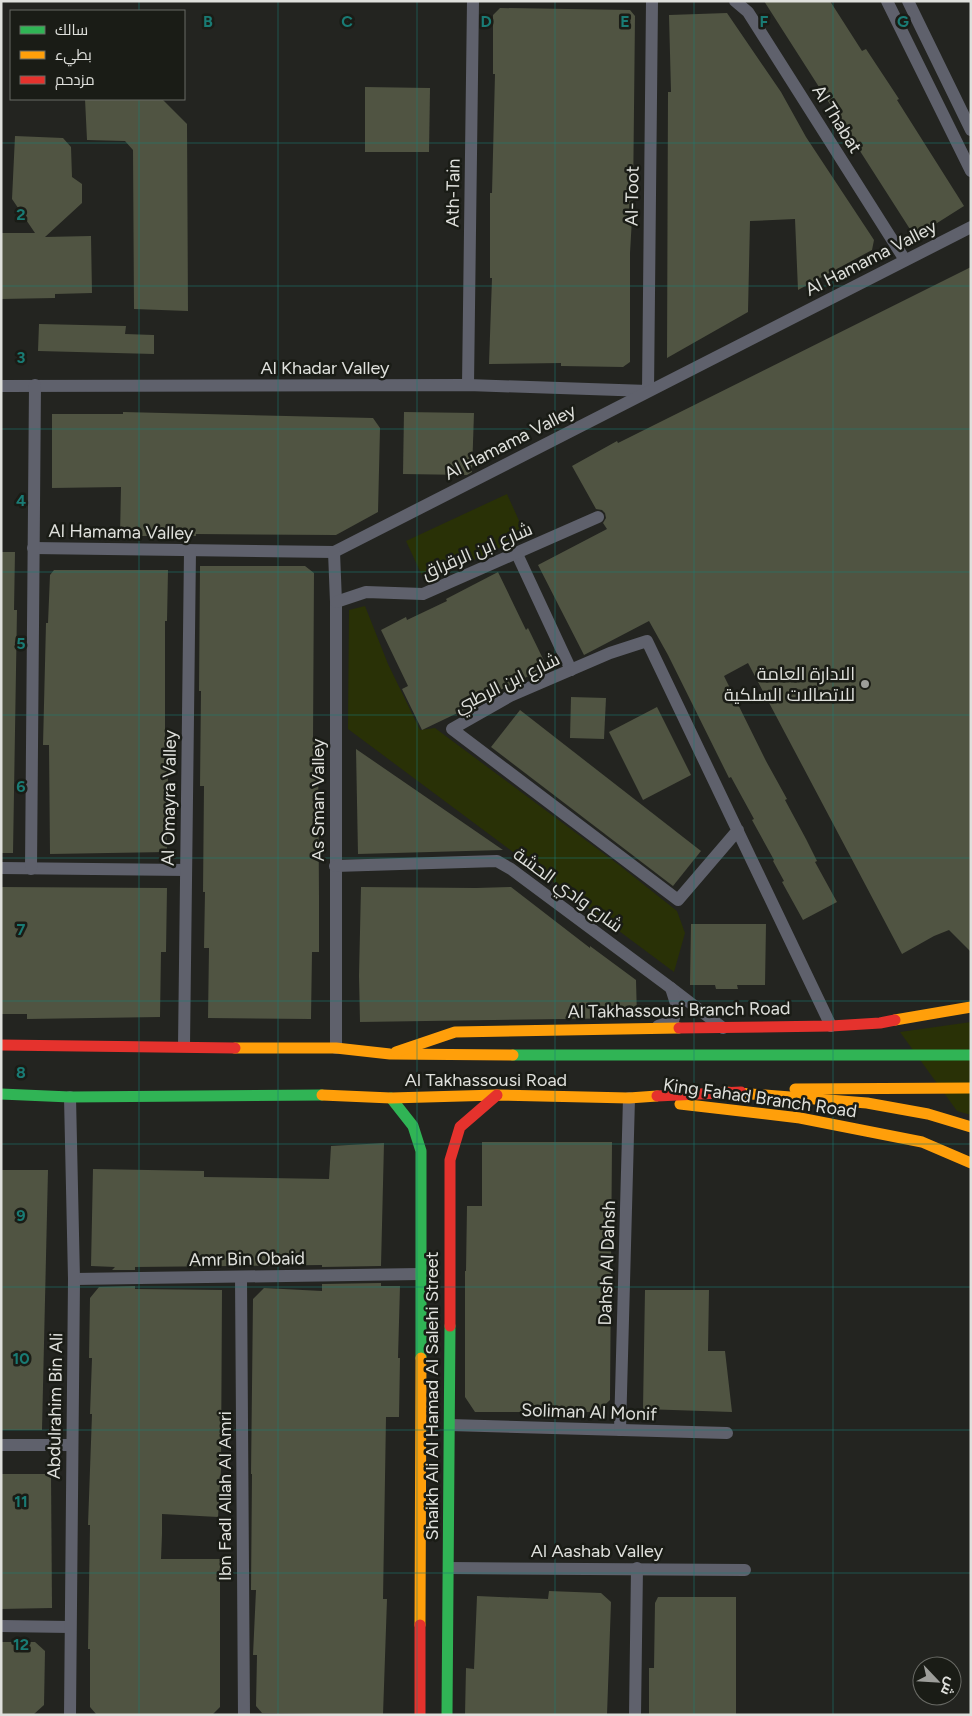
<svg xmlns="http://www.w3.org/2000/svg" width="972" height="1716" viewBox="0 0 972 1716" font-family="Figtree,Cairo,sans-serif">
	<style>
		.green { fill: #293106 }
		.building { fill: #505442 }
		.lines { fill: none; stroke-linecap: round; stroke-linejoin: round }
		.street { stroke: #5f616c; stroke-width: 12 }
		.fast { stroke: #30b455; stroke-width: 11 }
		.slow { stroke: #ff9f0a; stroke-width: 11 }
		.jam { stroke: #e5322d; stroke-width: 11 }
		.grid { fill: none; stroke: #197b74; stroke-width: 1; stroke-opacity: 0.55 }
		.poi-dot { fill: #9d9e9a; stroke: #1a1c16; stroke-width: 2 }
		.labels { text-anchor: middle; stroke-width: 5; stroke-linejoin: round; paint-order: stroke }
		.street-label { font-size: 18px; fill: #dfe0dc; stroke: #1a1c16 }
		.poi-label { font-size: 18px; fill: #dfe0dc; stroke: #1a1c16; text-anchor: end }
		.grid-label { font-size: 16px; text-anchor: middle; font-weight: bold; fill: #197b74; stroke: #1a1c16; stroke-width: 5; stroke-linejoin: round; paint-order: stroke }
	</style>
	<rect width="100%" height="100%" fill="#232420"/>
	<!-- green -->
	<g class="green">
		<path d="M507,494L526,536L425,582L406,541Z"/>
		<path d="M365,606L388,664L420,730L435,728L619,865L677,911L685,933L674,972L348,729L349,610Z"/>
		<path d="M971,1022V1115L957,1111L900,1032Z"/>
	</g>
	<!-- building -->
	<g class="building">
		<path d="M764,1H830L862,51L866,49L899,99L897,100L964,206L915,237Z"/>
		<path d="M500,8L630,10L635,16L633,201L630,253V362L623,367L561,366V363L489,364L492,278H490V193H492L495,74H493V15Z"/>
		<path d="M727,13L781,92L806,137L874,240L872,250L798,290L795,219L750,221L748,312L667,358L668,92H671L669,15Z"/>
		<path d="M365,87L430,88L429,152H365Z"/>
		<path d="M85,99H162L187,124L188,311L134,309L133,150L125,141L87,140Z"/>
		<path d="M15,136L63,138L71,147L72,177L82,184V203L45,237L91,236L92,293L55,294V298L1,299V233H35L12,199Z"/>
		<path d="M971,267V952L949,930L934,936L902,954L748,663L724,676L766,761L787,799L785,800L806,839L817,861L815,862L837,902L803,920L782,882L784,881L773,861L774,860L752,820L754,819L731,777L729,778L668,655L649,621L584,655L538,565L607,529L603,523L606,518L605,513L602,510L596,509L572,466L617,441L618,443Z"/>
		<path d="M39,324L126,326L125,334L154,335V354L38,351Z"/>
		<path d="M123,412L373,418L380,428L378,512L336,535L196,534V536H120L121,487L52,488V414H123Z"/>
		<path d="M404,412L474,413L472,472L467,475L403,474Z"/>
		<path d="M1,552H15L14,610H17L13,853H1Z"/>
		<path d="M200,566H305L314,573L313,739H318L319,895V952H312L311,1019L208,1018L209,948H204L205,892H203L204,786H200L201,691H199Z"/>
		<path d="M54,570H168L167,621H165V738H168V797H166L167,852L50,854L49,745H43L46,623H48L50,575Z"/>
		<path d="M498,572L526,630L528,628L547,667L490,695L491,697L422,730L402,689L408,686L381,630L406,617L407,620L447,601L446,599Z"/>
		<path d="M571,697L606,698L604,739L570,738Z"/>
		<path d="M657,707L691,775L643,800L609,732Z"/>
		<path d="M520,710L701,851L673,886L491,747Z"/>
		<path d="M356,749L503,850L358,854Z"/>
		<path d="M1,887L167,888L166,952H161L160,1017L27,1019V1014H1Z"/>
		<path d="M361,887L476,888L511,887L590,948V946L636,980L637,1018L360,1022L359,976Z"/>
		<path d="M691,924H766L765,985H737L738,989H716L715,985H690Z"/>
		<path d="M482,1142H612L610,1400L597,1412H475L465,1397V1271H466L467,1206H482Z"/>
		<path d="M384,1143L381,1266L322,1267V1265L135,1267V1270H112L115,1267L91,1266L93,1169L204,1171V1177L329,1179L331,1146Z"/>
		<path d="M1,1170H48L42,1430H1Z"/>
		<path d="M381,1283V1286H400L398,1358H400L399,1417H386L383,1599H387L383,1715L262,1713L256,1706L257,1655H253L256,1590H251L252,1474H251L253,1299L264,1288L322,1291V1284Z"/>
		<path d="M135,1286V1289L222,1290L221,1470L218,1517L162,1514V1534L161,1559H220V1707L212,1715L96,1714L90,1707V1649H88L90,1525H88L92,1414H90L92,1358H89L90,1298L99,1287Z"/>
		<path d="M645,1290H709L708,1351H725L732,1412L643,1409Z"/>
		<path d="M1,1474H51L52,1608L1,1609Z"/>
		<path d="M549,1591L601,1593L611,1602L607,1715H465L466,1668L474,1669L477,1596L548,1599Z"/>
		<path d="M658,1597H736V1715H649V1668H654L655,1603Z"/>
		<path d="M1,1642H35L45,1651L44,1705L34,1714H1Z"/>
	</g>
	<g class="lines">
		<!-- street -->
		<g class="street">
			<path d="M735,1L748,12L905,260"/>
			<path d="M887,1L971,171"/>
			<path d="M908,1L971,130"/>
			<path d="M468,385L473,1"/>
			<path d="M1,386L468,385L648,391L652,1"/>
			<path d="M33,548L334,552L971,227"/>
			<path d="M334,552L336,602V1048"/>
			<path d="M517,554L571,670"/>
			<path d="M336,602L366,592L423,594L598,517"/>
			<path d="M738,830L678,900L452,729L510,696L610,653L647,641L831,1026"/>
			<path d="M335,866L497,861L511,869L671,988L723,1028"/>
			<path d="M1,868L186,870"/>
			<path d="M31,869L35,385"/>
			<path d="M658,1026L673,1021L677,1007L671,988"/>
			<path d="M184,1046L190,551"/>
			<path d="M241,1277L244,1715"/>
			<path d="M74,1279L420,1274"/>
			<path d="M450,1425L727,1433"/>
			<path d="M620,1430L629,1098"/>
			<path d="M1,1445H72"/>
			<path d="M449,1568L745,1570"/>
			<path d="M1,1626L70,1627"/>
			<path d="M70,1715L74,1279L70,1097"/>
			<path d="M635,1715L637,1568"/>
		</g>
		<!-- fast -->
		<g class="fast">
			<path d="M513,1055H971"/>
			<path d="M1,1094L70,1097L322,1095"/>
			<path d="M391,1098L413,1126L421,1151V1358"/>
			<path d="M447,1715L450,1326"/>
		</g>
		<!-- slow -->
		<g class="slow">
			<path d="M895,1020L971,1007"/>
			<path d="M235,1048H336L390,1054L513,1055"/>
			<path d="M396,1052L455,1032L679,1028"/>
			<path d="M795,1089L971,1088"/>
			<path d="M725,1092L867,1103L928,1114L971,1127"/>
			<path d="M322,1095L391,1098L497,1095L629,1098L657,1096"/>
			<path d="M680,1104L800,1118L922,1142L971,1163"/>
			<path d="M420,1625L421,1358"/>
		</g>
		<!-- jam -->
		<g class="jam">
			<path d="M679,1028L831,1026L880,1023L895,1020"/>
			<path d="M1,1045L235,1048"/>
			<path d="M657,1096L741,1092"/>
			<path d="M450,1326V1160L460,1127L497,1095"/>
			<path d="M420,1715V1625"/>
		</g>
	</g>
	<!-- grid -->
	<path class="grid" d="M139,1V11M278,1V1715M417,1V1715M555,1V1715M694,1V1715M833,1V1715M139,99V1715M1,143H971M1,286H971M1,429H971M1,572H971M1,715H971M1,858H971M1,1001H971M1,1144H971M1,1287H971M1,1430H971M1,1573H971"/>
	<!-- markers -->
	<circle class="poi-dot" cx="865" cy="684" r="5"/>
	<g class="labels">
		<!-- street labels -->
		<g class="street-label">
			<text transform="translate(837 119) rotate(58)" y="6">Al Thabat</text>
			<text transform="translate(453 193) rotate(-89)" y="6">Ath-Tain</text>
			<text transform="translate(632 196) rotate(-89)" y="6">Al-Toot</text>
			<text transform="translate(871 258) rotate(-27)" y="6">Al Hamama Valley</text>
			<text x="325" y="374">Al Khadar Valley</text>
			<text transform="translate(510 442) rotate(-27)" y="6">Al Hamama Valley</text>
			<text transform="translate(121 532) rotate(1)" y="6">Al Hamama Valley</text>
			<text transform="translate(477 551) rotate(-23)" y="6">شارع ابن الرقراق</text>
			<text transform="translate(507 683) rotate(-26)" y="6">شارع ابن الرطبي</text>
			<text transform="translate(169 798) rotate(-89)" y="6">Al Omayra Valley</text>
			<text transform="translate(318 800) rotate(-90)" y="6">As Sman Valley</text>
			<text transform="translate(568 890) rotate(36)" y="6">شارع وادي الحشة</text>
			<text transform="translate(679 1010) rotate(-1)" y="6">Al Takhassousi Branch Road</text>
			<text x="486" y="1086">Al Takhassousi Road</text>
			<text transform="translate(760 1098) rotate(8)" y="6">King Fahad Branch Road</text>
			<text transform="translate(247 1259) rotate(-1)" y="6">Amr Bin Obaid</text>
			<text transform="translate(607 1263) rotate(-88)" y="6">Dahsh Al Dahsh</text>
			<text transform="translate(432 1396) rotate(-90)" y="6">Shaikh Ali Al Hamad Al Salehi Street</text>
			<text transform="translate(55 1406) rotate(-89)" y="6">Abdulrahim Bin Ali</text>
			<text transform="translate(589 1412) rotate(2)" y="6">Soliman Al Monif</text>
			<text transform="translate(225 1496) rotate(-90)" y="6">Ibn Fadl Allah Al Amri</text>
			<text x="597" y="1557">Al Aashab Valley</text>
		</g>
		<!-- poi labels -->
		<g class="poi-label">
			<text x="855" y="680">الادارة العامة<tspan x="855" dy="21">للاتصالات السلكية</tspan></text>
		</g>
	</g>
	<g class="grid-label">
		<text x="208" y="27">B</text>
		<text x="347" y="27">C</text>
		<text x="486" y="27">D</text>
		<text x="625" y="27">E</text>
		<text x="764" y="27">F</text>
		<text x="903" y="27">G</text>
		<text x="21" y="220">2</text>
		<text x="21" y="363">3</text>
		<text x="21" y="506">4</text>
		<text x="21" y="649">5</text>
		<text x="21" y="792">6</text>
		<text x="21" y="935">7</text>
		<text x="21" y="1078">8</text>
		<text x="21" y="1221">9</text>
		<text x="21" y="1364">10</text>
		<text x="21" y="1507">11</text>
		<text x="21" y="1650">12</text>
	</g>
	<!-- border -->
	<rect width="972" height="1716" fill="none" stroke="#dfe0dc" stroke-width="5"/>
	<!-- legend -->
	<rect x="10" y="10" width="175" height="90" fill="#1a1c16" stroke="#696a65"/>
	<rect x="20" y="26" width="25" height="8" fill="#30b455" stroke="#696a65"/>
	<text x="55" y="35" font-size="15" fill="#dfe0dc">سالك</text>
	<rect x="20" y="51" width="25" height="8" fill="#ff9f0a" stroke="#696a65"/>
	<text x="55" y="60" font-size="15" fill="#dfe0dc">بطيء</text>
	<rect x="20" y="76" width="25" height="8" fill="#e5322d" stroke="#696a65"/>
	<text x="55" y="85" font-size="15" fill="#dfe0dc">مزدحم</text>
	<!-- north arrow -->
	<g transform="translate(937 1681) rotate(115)"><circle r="24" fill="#1a1c16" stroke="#696a65"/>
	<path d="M0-4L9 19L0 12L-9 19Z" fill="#9d9e9a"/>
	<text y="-8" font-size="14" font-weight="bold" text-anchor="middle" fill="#dfe0dc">ش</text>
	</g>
</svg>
